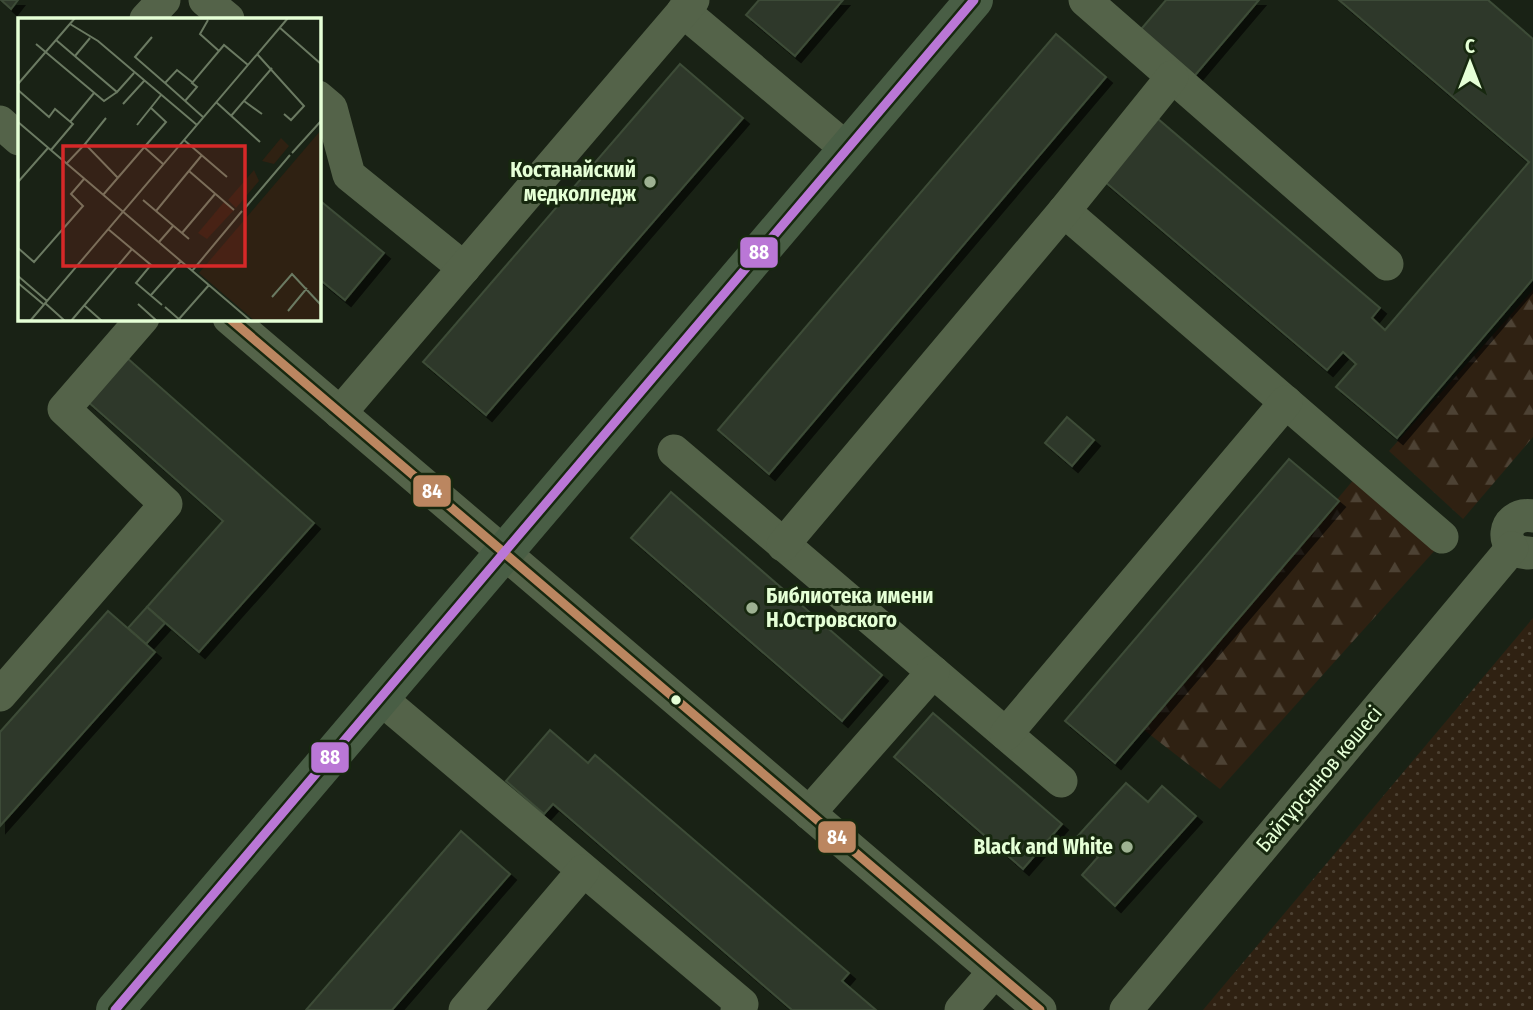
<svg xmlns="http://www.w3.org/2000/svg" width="1533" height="1010" viewBox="0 0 1533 1010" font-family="'Fira Sans Condensed',sans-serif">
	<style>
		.forest { fill: url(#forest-firs) }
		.park { fill: url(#park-dots) }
		.building { fill: #2f392a; stroke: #3d4c37; stroke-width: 2; filter: url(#shadow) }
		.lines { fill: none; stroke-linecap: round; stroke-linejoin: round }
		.minor { stroke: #546349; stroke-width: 33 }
		.major { stroke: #495e45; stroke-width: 38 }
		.bus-1-casing { stroke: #17280f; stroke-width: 14 }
		.bus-2-casing { stroke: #17280f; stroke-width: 14 }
		.bus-1 { stroke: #bb8660; stroke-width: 9 }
		.bus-2 { stroke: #ba77d6; stroke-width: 9 }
		.poi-dot { fill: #9eb292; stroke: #17280f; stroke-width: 2.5 }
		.bus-dot { fill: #e5ffd6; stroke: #17280f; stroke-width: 2.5 }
		.labels { text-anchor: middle; stroke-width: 6; stroke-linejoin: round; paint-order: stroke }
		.poi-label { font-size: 21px; font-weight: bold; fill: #e5ffd6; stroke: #17280f; text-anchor: end }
		.street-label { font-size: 21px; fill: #e5ffd6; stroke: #17280f }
		.inset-road { fill: none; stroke: #6b7a62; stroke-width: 2 }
		.view { fill: #d62828; fill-opacity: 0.15; stroke: #d62828; stroke-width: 3.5 }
		.inset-edge { fill: none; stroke: #e5ffd6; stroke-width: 3.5 }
		.line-badge { stroke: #17280f; stroke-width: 2.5 }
		.badge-label { font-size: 19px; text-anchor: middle; font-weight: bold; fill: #fff }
	</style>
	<defs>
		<pattern id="forest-firs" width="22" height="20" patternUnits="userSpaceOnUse" patternTransform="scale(1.75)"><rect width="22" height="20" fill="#2f2112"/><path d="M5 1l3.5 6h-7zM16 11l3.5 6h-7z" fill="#4d4234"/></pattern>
		<pattern id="park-dots" width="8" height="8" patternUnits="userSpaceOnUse" patternTransform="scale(1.75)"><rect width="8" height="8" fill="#2f2112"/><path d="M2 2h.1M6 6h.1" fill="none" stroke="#4d4234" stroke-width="1.8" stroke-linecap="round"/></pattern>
		<filter id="shadow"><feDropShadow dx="6" dy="6" stdDeviation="0" flood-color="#0009"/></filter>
	</defs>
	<rect width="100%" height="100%" fill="#192215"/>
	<!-- forest -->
	<g class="forest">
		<path d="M1533,290V437L1463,519L1389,451Z"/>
		<path d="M1360,472L1446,538L1220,789L1144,730Z"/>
	</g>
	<!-- park -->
	<path class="park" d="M1533,618V1010H1203Z"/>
	<!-- building -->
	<g class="building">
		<path d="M1,0H18L11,9Z"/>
		<path d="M759,0H843L795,56L746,15Z"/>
		<path d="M1166,0H1259L1191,80L1137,34Z"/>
		<path d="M1339,0H1488L1533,39V279L1397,438L1336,387L1356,364L1343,352L1327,370L1104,181L1158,119L1380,308L1372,318L1385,330L1529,162Z"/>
		<path d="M1056,34L1106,77L769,474L718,430Z"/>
		<path d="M680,64L743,118L486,415L423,362Z"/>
		<path d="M318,199L384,253L345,300L318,278Z"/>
		<path d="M126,357L314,523L199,652L147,607L223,521L87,401Z"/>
		<path d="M1067,417L1094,440L1072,466L1045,443Z"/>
		<path d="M1289,459L1339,501L1115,763L1065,721Z"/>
		<path d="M671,492L882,675L842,721L631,538Z"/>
		<path d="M147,607L165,623L146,644L128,628Z"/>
		<path d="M108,611L155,652L0,826V732Z"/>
		<path d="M933,713L1062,824L1023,869L894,757Z"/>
		<path d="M550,730L588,763L595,755L849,973L842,981L876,1010H792L553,804L544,814L506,781Z"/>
		<path d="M1126,783L1148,802L1162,786L1196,816L1115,906L1082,875L1098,857L1076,838Z"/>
		<path d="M461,831L510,874L392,1010H306Z"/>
	</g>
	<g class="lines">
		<!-- minor -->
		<g class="minor">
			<path d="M205,0L228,19"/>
			<path d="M1085,0L1387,264"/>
			<path d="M683,11L847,149"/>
			<path d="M146,19L164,0"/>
			<path d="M318,97L331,108L349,175L464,268"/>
			<path d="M0,122L19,139"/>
			<path d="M1064,211L1442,537"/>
			<path d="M229,318L1040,1010"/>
			<path d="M340,413L693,0"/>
			<path d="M674,451L1061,781"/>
			<path d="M783,545L1064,211L1172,77"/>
			<path d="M1529,553C1497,553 1501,511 1533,516"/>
			<path d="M0,695L166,504L64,409L143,318"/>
			<path d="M380,698L742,1004L737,1010"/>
			<path d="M1006,734L1286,402"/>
			<path d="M809,813L933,672"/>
			<path d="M465,1010L583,871"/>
			<path d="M961,1010L994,972"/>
			<path d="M1126,1010L1512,548"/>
		</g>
		<!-- major -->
		<path class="major" d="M115,1010L974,0"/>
		<!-- bus-1 casing -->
		<g class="bus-1-casing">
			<path id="bus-1" d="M229,318L1040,1010"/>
		</g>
		<!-- bus-2 casing -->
		<g class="bus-2-casing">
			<path id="bus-2" d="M115,1010L974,0"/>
		</g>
		<!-- bus-1 -->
		<use href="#bus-1" class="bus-1"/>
		<!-- bus-2 -->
		<use href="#bus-2" class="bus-2"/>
	</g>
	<!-- markers -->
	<g class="poi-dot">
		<circle cx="650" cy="182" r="7"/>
		<circle cx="752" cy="608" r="7"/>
		<circle cx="1127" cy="847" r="7"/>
	</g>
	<circle class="bus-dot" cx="676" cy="700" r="6"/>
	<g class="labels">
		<!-- poi labels -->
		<g class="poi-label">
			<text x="636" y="177">Костанайский<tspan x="636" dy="24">медколледж</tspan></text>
			<text x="766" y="603" text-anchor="start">Библиотека имени<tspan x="766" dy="24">Н.Островского</tspan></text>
			<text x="1113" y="854">Black and White</text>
		</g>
		<!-- street labels -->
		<g class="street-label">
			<text transform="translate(1319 779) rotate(-50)" y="7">Байтұрсынов көшесі</text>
		</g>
	</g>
	<!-- overview -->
	<g transform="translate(18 18)">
		<rect width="303" height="303" fill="#192215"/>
		<path d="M263,120L271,128L256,146L244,143ZM236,152L241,163L218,190L210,182ZM206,184L216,192L189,221L180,215Z" fill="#2f2112"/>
		<path d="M303,112V303H237L181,255Z" fill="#2f2112"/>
		<path class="inset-road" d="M190,2L182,16L201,33M52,6L80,23L179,107M261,9L303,46M134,19L117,39L147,65M38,22L99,74L116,55M18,26L86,83L99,74M239,36L286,88L273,102L266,96M57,38L72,20M174,64L159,52L147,65L185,99M0,66L57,0M0,72L31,99L37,91L55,106L33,132M167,83L179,69L174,65L206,27L230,47M226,83L244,96M198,84L242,124M105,86L126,63M213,98L254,50M88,100L67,126L100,160M0,104L233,303M52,104L76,75M119,107L143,77M166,122L209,159M126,129L145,146M274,135L303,103M49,145L67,126M171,153L216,192M0,164L30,130M85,177L148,104L133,90M125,182L171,221M227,190L272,137M138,193L184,137M90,211L133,247L118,265L144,287M164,215L197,176M141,224L155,208M0,230L16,244L65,188L53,176L66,161M174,253L224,193M0,258L29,283M0,265L25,286M133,277L163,243M254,279L274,256L303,287M27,285L47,303M120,286L139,303M67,288L84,303M147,289L163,303M270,293L289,270M161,301L191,267M12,303L270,0M53,303L114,231"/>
		<path class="view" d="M45,128H227V248H45Z"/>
		<rect width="303" height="303" class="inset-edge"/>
	</g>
	<g class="line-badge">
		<rect x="739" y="236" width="40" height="33" rx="7" fill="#ba77d6"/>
		<rect x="412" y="474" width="40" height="34" rx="7" fill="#bb8660"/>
		<rect x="310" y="741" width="40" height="33" rx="7" fill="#ba77d6"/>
		<rect x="817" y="820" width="40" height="34" rx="7" fill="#bb8660"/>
	</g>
	<g class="badge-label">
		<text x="759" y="259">88</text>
		<text x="432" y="498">84</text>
		<text x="330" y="764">88</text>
		<text x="837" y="844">84</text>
	</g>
	<!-- north arrow -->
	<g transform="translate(1470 63)" stroke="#17280f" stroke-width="5" paint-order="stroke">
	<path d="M0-5L12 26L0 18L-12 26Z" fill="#e5ffd6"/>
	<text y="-10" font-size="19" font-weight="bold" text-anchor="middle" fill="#e5ffd6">С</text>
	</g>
</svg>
